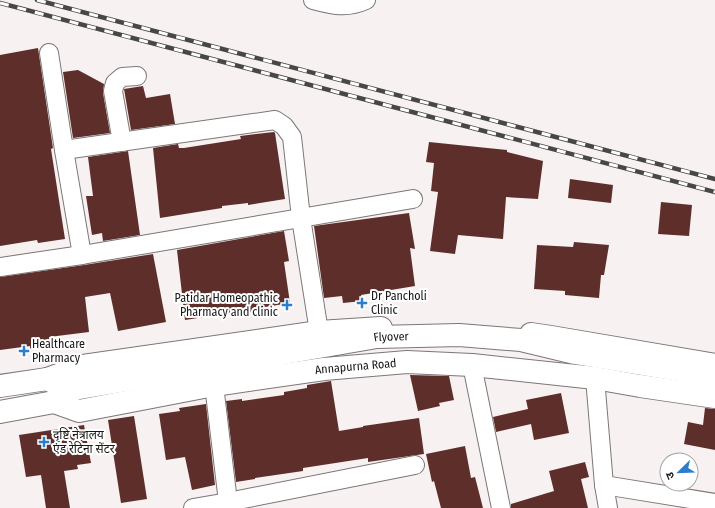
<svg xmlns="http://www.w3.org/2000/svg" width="715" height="508" viewBox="0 0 715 508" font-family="'Fira Sans Condensed','Noto Sans Devanagari',sans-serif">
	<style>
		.building { fill: #5e2e2a }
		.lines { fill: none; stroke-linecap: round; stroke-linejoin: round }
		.minor-casing { stroke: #7c7776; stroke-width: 20 }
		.tertiary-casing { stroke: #7c7776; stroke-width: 24 }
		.secondary-casing { stroke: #7c7776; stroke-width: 24 }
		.minor { stroke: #fff; stroke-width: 18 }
		.tertiary { stroke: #fff; stroke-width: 22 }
		.secondary { stroke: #fff; stroke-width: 22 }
		.rail-casing { stroke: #494646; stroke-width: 4.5 }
		.rail { stroke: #fff; stroke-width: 3; stroke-dasharray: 9; stroke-linecap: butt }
		.poi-dot { fill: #2c7dcc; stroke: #fff; stroke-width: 1.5 }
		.labels { text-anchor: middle; stroke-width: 4; stroke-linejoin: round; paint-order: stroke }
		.poi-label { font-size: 12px; fill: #181616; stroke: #fff; text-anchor: start }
		.street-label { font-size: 12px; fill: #181616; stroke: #fff }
	</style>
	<rect width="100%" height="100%" fill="#f7f1f1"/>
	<!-- building -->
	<g class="building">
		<path d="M38,48L53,148L51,149L65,239L38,243L37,240L0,246V55Z"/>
		<path d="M78,70L104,84L103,93L110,133L73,138L63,72Z"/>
		<path d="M143,86L146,98L170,94L175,124L131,130L124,89Z"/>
		<path d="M274,132L275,133L285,199L248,205V203L222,206V208L160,218L153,148L178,144L179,148H184L241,139L240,136Z"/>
		<path d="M429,142L507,150V152L543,161L538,199L506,197L503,239L458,235L455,254L430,251L438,192L431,191L434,163L426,162Z"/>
		<path d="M128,151L140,235L103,241L102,233L92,235L86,196H93L88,157Z"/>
		<path d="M570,179L613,185L611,203L568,198Z"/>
		<path d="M661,202L692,205L689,236L658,234Z"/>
		<path d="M409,213L415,249L410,248L415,286L361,295L362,301L343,303L342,296L324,298L314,226Z"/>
		<path d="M284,231L289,261L284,262L290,303L252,309V312L231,315L230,313L185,320L177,250Z"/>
		<path d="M574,242L609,245L604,275H601L599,298L565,295V291L534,289L537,245L573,247Z"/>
		<path d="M153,254L166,322L118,331L110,293L85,297L89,332L49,337L50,346L30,349V346L0,350V277L84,265Z"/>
		<path d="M410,375L449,376L454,400L439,403L440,406L418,411Z"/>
		<path d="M331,381L339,431L363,427V426L419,418L424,454L368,462V458L303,468V471L255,478V479L236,482L226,401L242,399V401L284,395V392L307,388V385Z"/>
		<path d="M561,393L569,433L534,440L531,424L496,432L493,417L528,409L526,400Z"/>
		<path d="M206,404L215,485L192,490L185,457L166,460L159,414L180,411L179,408Z"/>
		<path d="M705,408L715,409V450L684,444L688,422L703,425Z"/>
		<path d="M134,416L147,499L121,503L108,420Z"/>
		<path d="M84,425L91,463L77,465L78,469L64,471L70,508H46L41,475L26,477L19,435Z"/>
		<path d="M465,446L471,478L475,477L483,508H441L434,481L432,482L426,454Z"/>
		<path d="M585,462L589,477L581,479L588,508H511V504L554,491L549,471Z"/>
	</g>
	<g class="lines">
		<!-- minor casing -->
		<g class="minor-casing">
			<g id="minor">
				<path d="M313,0C333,5 346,9 366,0"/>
				<path d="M49,53L64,150L82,255"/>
				<path d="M122,142L113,91L115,83L122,77L137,76"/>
				<path d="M64,150L275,120L284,126L292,137L301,218L319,332"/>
				<path d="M0,267L82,255L413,199"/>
				<path d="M472,365L501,508"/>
				<path d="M595,378L604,485L608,508"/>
				<path d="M214,385L228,502L227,508"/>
				<path d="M604,485L715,503"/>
				<path d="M193,508L228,502L415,465"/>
			</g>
		</g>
		<!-- tertiary casing -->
		<g class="tertiary-casing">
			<g id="tertiary">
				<path d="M531,334L551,337L715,365"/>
				<path d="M47,379L83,366L319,332L381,328"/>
				<path id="s1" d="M54,402L79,411L214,385L324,369L407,362L472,365L595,378L640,386L715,397"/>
			</g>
		</g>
		<!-- secondary casing -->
		<g class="secondary-casing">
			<g id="secondary">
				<path d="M0,386L47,379L68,390"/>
				<path id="s2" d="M0,412L54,402L68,390L377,337L459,335L521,340L575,353L715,376"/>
			</g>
		</g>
		<!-- minor -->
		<use href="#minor" class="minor"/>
		<!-- tertiary -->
		<use href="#tertiary" class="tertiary"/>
		<!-- secondary -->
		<use href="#secondary" class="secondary"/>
		<!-- rail casing -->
		<g class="rail-casing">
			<g id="rail">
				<path d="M37,0L715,179"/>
				<path d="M0,3L715,192"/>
			</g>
		</g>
		<!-- rail -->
		<use href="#rail" class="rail"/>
	</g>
	<!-- markers -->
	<g class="poi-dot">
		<path d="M360 297h4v4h4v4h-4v4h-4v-4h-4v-4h4z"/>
		<path d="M285 299h4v4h4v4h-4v4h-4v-4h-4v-4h4z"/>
		<path d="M22 345h4v4h4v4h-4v4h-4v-4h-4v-4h4z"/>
		<path d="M42 436h4v4h4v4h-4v4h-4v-4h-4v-4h4z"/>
	</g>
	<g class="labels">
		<!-- poi labels -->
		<g class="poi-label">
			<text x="371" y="300">Dr Pancholi<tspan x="371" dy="14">Clinic</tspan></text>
			<text x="278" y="302" text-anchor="end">Patidar Homeopathic<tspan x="278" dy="14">Pharmacy and clinic</tspan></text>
			<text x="32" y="348">Healthcare<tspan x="32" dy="14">Pharmacy</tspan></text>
			<text x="53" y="439">दृष्टि नेत्रालय<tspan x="53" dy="14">एंड रेटिना सेंटर</tspan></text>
		</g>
		<!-- street labels -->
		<g class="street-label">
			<text dy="4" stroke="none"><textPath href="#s2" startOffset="401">Flyover</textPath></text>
			<text dy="4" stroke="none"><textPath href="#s1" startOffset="307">Annapurna Road</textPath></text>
		</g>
	</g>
	<!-- north arrow -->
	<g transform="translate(679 472) rotate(247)"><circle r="19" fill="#ffffff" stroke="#a3a2a2"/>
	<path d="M0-3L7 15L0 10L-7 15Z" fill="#2c7dcc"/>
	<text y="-6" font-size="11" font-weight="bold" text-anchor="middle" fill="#181616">उ</text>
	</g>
</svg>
